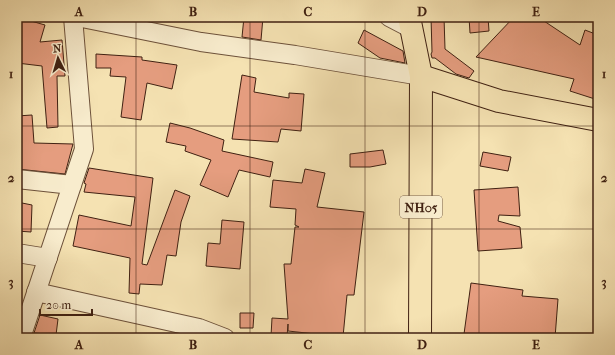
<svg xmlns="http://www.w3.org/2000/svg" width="615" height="355" viewBox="0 0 615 355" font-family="'IM FELL French Canon',serif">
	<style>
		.building { fill: #e59d7f; stroke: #402112 }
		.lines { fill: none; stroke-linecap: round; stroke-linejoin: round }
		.minor-casing { stroke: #6d513a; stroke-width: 20 }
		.major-casing { stroke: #402112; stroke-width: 24 }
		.minor { stroke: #f8eccd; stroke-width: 18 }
		.major { stroke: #f5e2b2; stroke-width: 22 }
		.grid { fill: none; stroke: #402112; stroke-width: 1; stroke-opacity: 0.55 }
		.labels { text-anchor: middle; stroke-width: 3; stroke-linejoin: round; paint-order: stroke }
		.shield { fill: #f8eccd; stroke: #775e4a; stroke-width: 1 }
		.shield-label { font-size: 13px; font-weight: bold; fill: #402112 }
		.neatline { fill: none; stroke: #402112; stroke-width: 1.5 }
		.grid-label { font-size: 13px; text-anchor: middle; font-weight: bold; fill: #402112 }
	</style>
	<rect width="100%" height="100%" fill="#f5e2b2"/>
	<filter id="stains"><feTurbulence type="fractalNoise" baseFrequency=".005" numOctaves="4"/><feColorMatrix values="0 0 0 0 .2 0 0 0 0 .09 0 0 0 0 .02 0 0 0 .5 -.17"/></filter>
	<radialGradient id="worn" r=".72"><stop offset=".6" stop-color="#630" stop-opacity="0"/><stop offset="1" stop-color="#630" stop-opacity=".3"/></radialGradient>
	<!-- building -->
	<g class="building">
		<path d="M17,17L45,25L40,42L62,40L65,76H57L58,127L47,128L42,66L17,63Z"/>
		<path d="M244,17H263L261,40L242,37Z"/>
		<path d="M431,17H444L445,49L474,71L469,78L456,74L435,58H432L431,54L432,52Z"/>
		<path d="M469,17H488L489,31L470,33Z"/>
		<path d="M514,17H538L580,45L585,30L598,35V100L570,91L574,79L476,57Z"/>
		<path d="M364,30L403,51L405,63L380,58L358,43Z"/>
		<path d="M96,54L142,57V60L177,65L172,89L147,83L141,120L121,117L126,77L110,76L111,68H96Z"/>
		<path d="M242,75L256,78L254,92L289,98V93L304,94L301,131L281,129L278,142L232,139Z"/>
		<path d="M32,115L34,143L73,144L65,174L17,169V116Z"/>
		<path d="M170,123L190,128L224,140L222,151L273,162L270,177L239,170L228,197L200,185L211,160L185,151L186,146L166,142Z"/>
		<path d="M383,150L386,164L370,167H350V154Z"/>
		<path d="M483,152L511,157L508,171L480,166Z"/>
		<path d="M89,168L153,178L142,264L147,265L175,190L190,196L181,222L176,256L167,255L162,285L140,284L139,294L129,293L130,258L73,246L79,215L131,226L135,197L84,192L86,184L84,183Z"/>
		<path d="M305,169L325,173L317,207L364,212L354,295H347L343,337L288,331V324L287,337L271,336L272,318L288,319L284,264H291L295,227H299L295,225L296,209L270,207L273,180L302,183Z"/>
		<path d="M518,187L520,216L499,215L498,221L520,227L522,248L478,251L474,190Z"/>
		<path d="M17,202L32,205L31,232L17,231Z"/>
		<path d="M222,220L244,222L240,269L206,266L208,243L220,244Z"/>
		<path d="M471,283L523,290L522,296L558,299L555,338H499L464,334Z"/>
		<path d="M240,313H254L253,328H240Z"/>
		<path d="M40,315L58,319L56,335L34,333Z"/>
	</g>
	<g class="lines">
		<!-- minor casing -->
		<g class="minor-casing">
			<g id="minor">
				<path d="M77,17L201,42L295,55L421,76"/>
				<path d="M389,17L410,28"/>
				<path d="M17,179L72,185"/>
				<path d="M17,253L48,258"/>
				<path d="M36,292L199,328L225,338"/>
				<path d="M21,338L84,149L73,17"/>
			</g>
		</g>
		<!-- major casing -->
		<g class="major-casing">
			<g id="major">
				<path d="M409,17L421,76L420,338"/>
				<path d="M421,76L499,101L598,120"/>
			</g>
		</g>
		<!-- minor -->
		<use href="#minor" class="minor"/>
		<!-- major -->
		<use href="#major" class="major"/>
	</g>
	<!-- grid -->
	<path class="grid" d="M136,17V338M250,17V338M365,17V338M479,17V338M17,126H598M17,229H598"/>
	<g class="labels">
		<!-- shield labels -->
		<rect class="shield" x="400" y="196" width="42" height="22" rx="3"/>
		<g class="shield-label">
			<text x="421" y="212">NH05</text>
		</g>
	</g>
	<!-- margin -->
	<rect width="615" height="355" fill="none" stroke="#f5e2b2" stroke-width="44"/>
	<!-- north arrow -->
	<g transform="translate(58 58) rotate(355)" stroke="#f8eccd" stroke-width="3" paint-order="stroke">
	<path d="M0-3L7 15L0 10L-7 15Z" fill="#402112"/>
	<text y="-6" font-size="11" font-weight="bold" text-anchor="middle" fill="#402112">N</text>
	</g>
	<!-- scale -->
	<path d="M40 309v6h52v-6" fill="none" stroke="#402112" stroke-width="2"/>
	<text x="46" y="309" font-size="12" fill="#402112" stroke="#f8eccd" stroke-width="3" paint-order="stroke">20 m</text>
	<rect x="22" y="22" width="571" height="311" class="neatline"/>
	<g class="grid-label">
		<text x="79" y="16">A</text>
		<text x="193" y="16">B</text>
		<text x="308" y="16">C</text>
		<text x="422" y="16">D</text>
		<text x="536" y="16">E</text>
		<text x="11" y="78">1</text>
		<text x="604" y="78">1</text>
		<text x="11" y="182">2</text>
		<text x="604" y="182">2</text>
		<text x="11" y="286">3</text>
		<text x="604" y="286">3</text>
		<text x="79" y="349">A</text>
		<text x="193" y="349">B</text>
		<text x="308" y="349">C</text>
		<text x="422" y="349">D</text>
		<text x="536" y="349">E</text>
	</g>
	<rect width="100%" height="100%" filter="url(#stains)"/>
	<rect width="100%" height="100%" fill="url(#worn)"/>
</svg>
